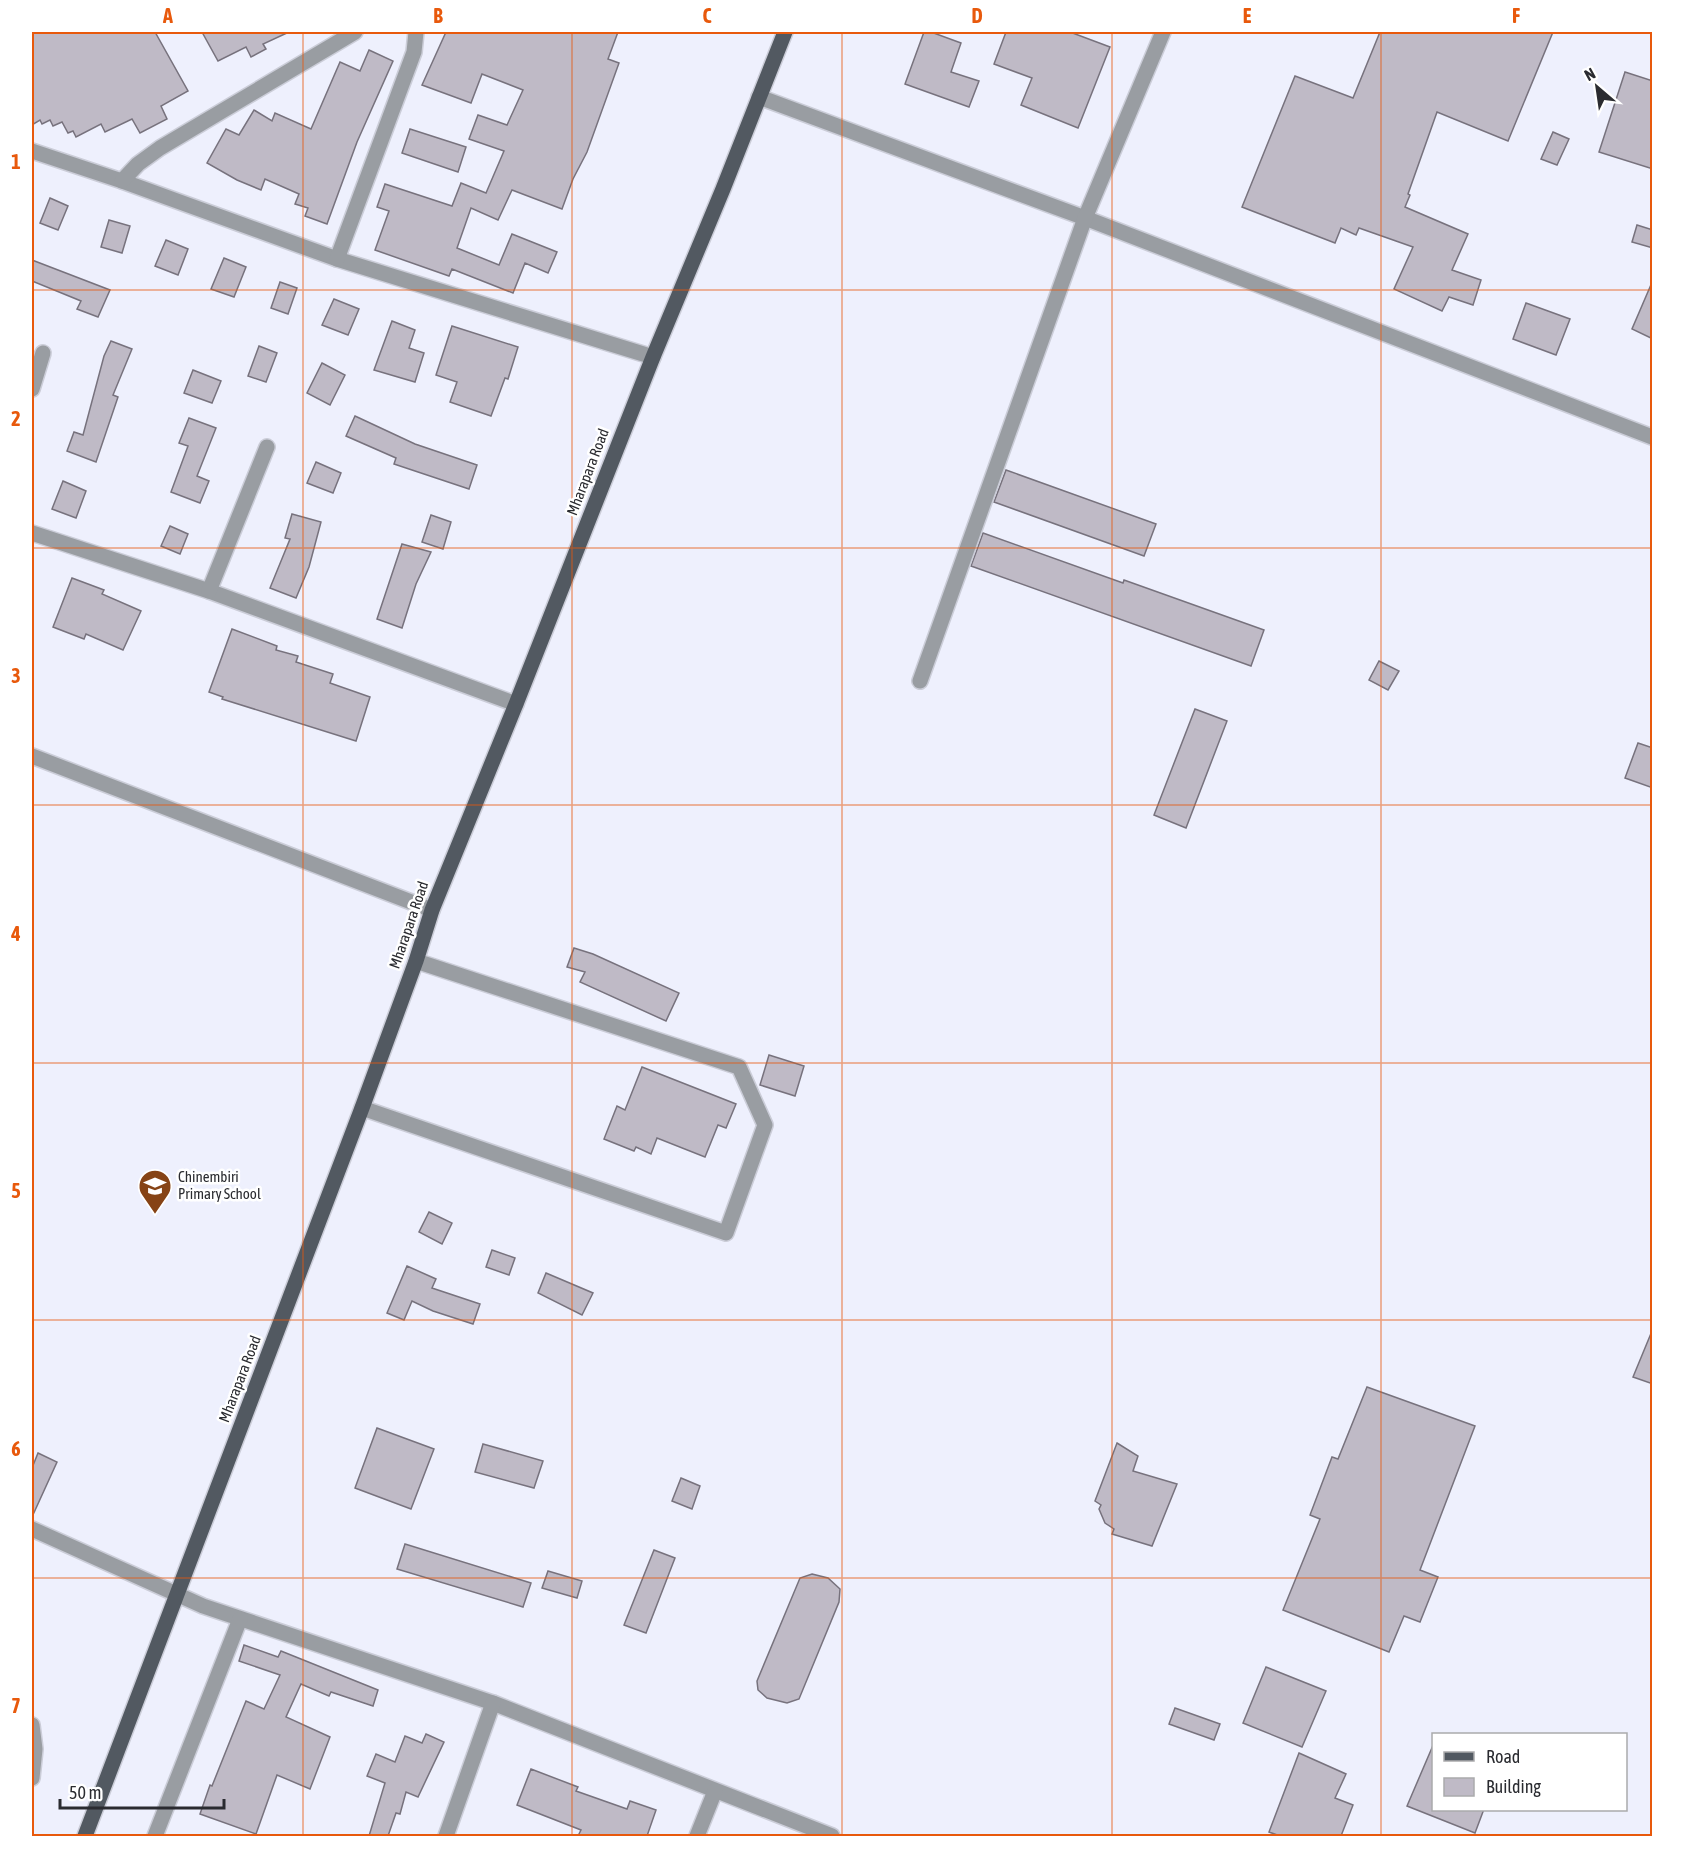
<svg xmlns="http://www.w3.org/2000/svg" width="1684" height="1868" viewBox="0 0 1684 1868" font-family="'Asap Condensed',sans-serif">
	<style>
		.building { fill: #bfbac6; stroke: #77727d; stroke-width: 1.5 }
		.lines { fill: none; stroke-linecap: round; stroke-linejoin: round }
		.minor-casing { stroke: #cbcdd8; stroke-width: 18 }
		.major-casing { stroke: #cbcdd8; stroke-width: 18 }
		.minor { stroke: #999da2; stroke-width: 15 }
		.major { stroke: #525961; stroke-width: 15 }
		.grid { fill: none; stroke: #e8590c; stroke-width: 1.5; stroke-opacity: 0.55 }
		.labels { text-anchor: middle; stroke-width: 5; stroke-linejoin: round; paint-order: stroke }
		.street-label { font-size: 15px; fill: #2a2b30; stroke: #fff }
		.poi-label { font-size: 15px; fill: #2a2b30; stroke: #fff; text-anchor: start }
		.neatline { fill: none; stroke: #e8590c; stroke-width: 2 }
		.grid-label { font-size: 20px; text-anchor: middle; font-weight: bold; fill: #e8590c }
	</style>
	<rect width="100%" height="100%" fill="#eef0fd"/>
	<!-- building -->
	<g class="building">
		<path d="M32,32H155L188,91L161,106L167,119L140,133L132,119L105,132L101,124L76,137L73,131L68,133L62,122L53,126L50,120L42,124L40,120L32,125Z"/>
		<path d="M202,32H289L263,44L266,49L251,57L246,47L218,61Z"/>
		<path d="M446,32H618L608,59L619,63L587,152L573,179L562,209L512,190L498,220L471,208L457,248L499,265L512,234L557,252L548,273L525,263L513,293L452,269L449,276L375,250L389,211L377,207L385,184L452,206L461,183L486,193L504,151L469,139L478,115L507,125L523,90L482,74L471,103L422,85Z"/>
		<path d="M924,32H931L961,43L951,72L979,81L969,107L905,84Z"/>
		<path d="M1006,32H1070L1110,47L1078,128L1021,105L1032,78L994,64Z"/>
		<path d="M1380,32H1553L1508,141L1437,112L1408,194L1410,195L1405,207L1468,234L1452,270L1481,280L1473,305L1449,297L1442,311L1394,289L1413,247L1359,228L1356,235L1341,228L1335,243L1242,207L1295,76L1353,98Z"/>
		<path d="M369,50L393,61L357,142L327,224L305,216L308,208L295,204L299,194L265,179L261,190L237,180L207,163L226,129L239,135L254,110L272,121L275,113L311,129L340,62L360,71Z"/>
		<path d="M1625,72L1653,81V169L1599,152Z"/>
		<path d="M410,129L466,147L458,172L402,153Z"/>
		<path d="M1553,132L1569,139L1557,165L1541,159Z"/>
		<path d="M50,198L68,206L58,230L40,223Z"/>
		<path d="M109,220L130,226L122,253L101,247Z"/>
		<path d="M1637,225L1653,230V248L1632,242Z"/>
		<path d="M166,240L188,249L178,275L155,266Z"/>
		<path d="M224,258L246,267L234,297L211,289Z"/>
		<path d="M32,260L110,290L98,317L77,309L81,301L32,281Z"/>
		<path d="M1653,280V339L1632,329Z"/>
		<path d="M280,282L297,288L288,314L271,308Z"/>
		<path d="M334,299L359,309L348,335L322,325Z"/>
		<path d="M1526,303L1570,319L1556,355L1513,339Z"/>
		<path d="M392,321L415,330L409,348L424,353L415,382L374,370Z"/>
		<path d="M452,326L518,347L508,379L505,378L491,416L450,402L457,382L436,375Z"/>
		<path d="M111,341L132,349L113,395L118,397L96,462L67,451L74,432L83,435L104,356Z"/>
		<path d="M259,346L277,353L266,382L248,376Z"/>
		<path d="M322,363L345,375L330,405L307,393Z"/>
		<path d="M193,370L221,381L212,403L184,393Z"/>
		<path d="M355,416L415,444L477,465L469,489L394,464L396,458L346,436Z"/>
		<path d="M189,418L216,428L197,476L209,481L200,503L171,492L188,446L179,443Z"/>
		<path d="M316,462L341,473L333,493L307,483Z"/>
		<path d="M1006,470L1156,524L1144,556L994,502Z"/>
		<path d="M63,481L86,491L76,518L52,509Z"/>
		<path d="M292,514L321,522L309,567L296,598L270,588L290,539L285,538Z"/>
		<path d="M431,515L451,522L443,549L422,542Z"/>
		<path d="M170,526L188,534L180,554L161,546Z"/>
		<path d="M983,533L1123,583L1124,580L1264,630L1251,666L971,566Z"/>
		<path d="M402,544L431,552L416,584L402,628L377,619Z"/>
		<path d="M72,578L104,590L102,594L141,611L123,650L86,634L84,639L53,627Z"/>
		<path d="M232,629L277,646L276,650L298,656L296,662L333,674L330,683L370,697L356,741L222,699L223,697L209,692Z"/>
		<path d="M1379,661L1399,671L1388,690L1369,680Z"/>
		<path d="M1195,709L1227,721L1186,828L1154,815Z"/>
		<path d="M1638,743L1653,748V788L1625,778Z"/>
		<path d="M574,948L593,954L679,993L666,1021L580,982L585,972L567,967Z"/>
		<path d="M769,1055L804,1066L795,1096L760,1085Z"/>
		<path d="M642,1067L736,1104L726,1128L718,1125L705,1157L657,1138L651,1154L636,1147L634,1151L604,1139L617,1106L625,1110Z"/>
		<path d="M429,1212L452,1223L442,1244L419,1232Z"/>
		<path d="M492,1250L515,1258L509,1275L486,1267Z"/>
		<path d="M407,1266L436,1279L432,1288L480,1304L473,1324L433,1311L412,1301L404,1320L387,1313Z"/>
		<path d="M546,1273L593,1293L582,1315L538,1293Z"/>
		<path d="M1652,1331H1653V1384L1633,1377Z"/>
		<path d="M1367,1387L1475,1426L1420,1570L1438,1577L1420,1622L1404,1616L1389,1652L1283,1610L1320,1519L1310,1515L1332,1457L1338,1459Z"/>
		<path d="M377,1428L434,1449L411,1509L355,1488Z"/>
		<path d="M1117,1443L1138,1456L1133,1471L1177,1484L1152,1546L1112,1534L1114,1529L1105,1523L1099,1509L1101,1505L1095,1501Z"/>
		<path d="M483,1444L543,1461L534,1488L475,1472Z"/>
		<path d="M38,1453L57,1462L32,1517V1468Z"/>
		<path d="M681,1478L700,1486L692,1509L672,1501Z"/>
		<path d="M405,1544L531,1583L523,1607L397,1569Z"/>
		<path d="M654,1550L675,1558L646,1633L624,1625Z"/>
		<path d="M548,1571L582,1581L577,1598L542,1588Z"/>
		<path d="M812,1574L828,1578L840,1589L839,1602L799,1699L787,1703L767,1698L758,1690L757,1681L800,1578Z"/>
		<path d="M244,1645L278,1657L281,1651L378,1690L373,1706L331,1692L329,1696L301,1684L286,1717L330,1737L310,1789L277,1775L256,1834L200,1814L210,1785L212,1786L246,1701L264,1709L280,1675L239,1661Z"/>
		<path d="M1266,1667L1326,1691L1302,1747L1243,1723Z"/>
		<path d="M1175,1708L1220,1724L1214,1740L1169,1724Z"/>
		<path d="M426,1734L444,1742L418,1797L406,1792L400,1814L396,1813L388,1836H369L385,1783L367,1776L376,1754L395,1762L405,1736L422,1743Z"/>
		<path d="M1434,1743V1809H1484L1475,1833L1407,1806Z"/>
		<path d="M1299,1753L1346,1774L1335,1798L1353,1805L1341,1836H1280L1269,1832Z"/>
		<path d="M531,1769L578,1787L576,1791L627,1809L630,1801L656,1810L647,1836H578L581,1830L517,1805Z"/>
	</g>
	<g class="lines">
		<!-- minor casing -->
		<g class="minor-casing">
			<g id="minor">
				<path d="M759,97L1085,218L1652,437"/>
				<path d="M32,151L122,181L337,259L653,357"/>
				<path d="M122,181L138,164L160,148L355,32"/>
				<path d="M337,259L414,52L416,32"/>
				<path d="M32,389L43,353"/>
				<path d="M32,533L209,591L516,704"/>
				<path d="M209,591L267,447"/>
				<path d="M920,681L1085,218L1163,32"/>
				<path d="M32,756L432,910"/>
				<path d="M362,1108L726,1233L765,1125L739,1067L416,961"/>
				<path d="M32,1529L203,1606L493,1703L832,1836"/>
				<path d="M32,1725L35,1749L32,1778"/>
				<path d="M155,1836L240,1619"/>
				<path d="M446,1836L493,1703"/>
				<path d="M697,1836L715,1791"/>
			</g>
		</g>
		<!-- major casing -->
		<g class="major-casing">
			<path id="major" d="M85,1836L362,1108L416,961L432,910L516,704L653,357L723,189L785,32"/>
		</g>
		<!-- minor -->
		<use href="#minor" class="minor"/>
		<!-- major -->
		<use href="#major" class="major"/>
	</g>
	<!-- grid -->
	<path class="grid" d="M303,32V1836M572,32V1836M842,32V1836M1112,32V1836M1381,32V1836M32,290H1652M32,548H1652M32,805H1652M32,1063H1652M32,1320H1652M32,1578H1652"/>
	<!-- icons -->
	<defs>
		<g id="school-pin" transform="scale(1.725)"><path d="M0 17L-7.5 6A9.5 9.5 0 1 1 7.5 6Z" fill="#864315" stroke="#fff"/><path d="M0-5L7-2L0 1L-7-2ZM-4 1L0 2.5L4 1V4Q0 6-4 4Z" fill="#fff"/></g>
	</defs>
	<g fill-rule="evenodd">
		<use href="#school-pin" x="155" y="1186"/>
	</g>
	<g class="labels">
		<!-- street labels -->
		<g class="street-label">
			<text transform="translate(588 472) rotate(-69)" y="5">Mharapara Road</text>
			<text transform="translate(409 925) rotate(-71)" y="5">Mharapara Road</text>
			<text transform="translate(240 1379) rotate(-69)" y="5">Mharapara Road</text>
		</g>
		<!-- poi labels -->
		<g class="poi-label">
			<text x="178" y="1182">Chinembiri<tspan x="178" dy="17">Primary School</tspan></text>
		</g>
	</g>
	<!-- border -->
	<rect width="1684" height="1868" fill="none" stroke="#ffffff" stroke-width="66"/>
	<!-- legend -->
	<rect x="1432" y="1733" width="195" height="78" fill="#ffffff" stroke="#aaaaac" stroke-width="1.5"/>
	<rect x="1444" y="1752" width="30" height="9" fill="#525961" stroke="#aaaaac" stroke-width="1.5"/>
	<text x="1486" y="1763" font-size="18" fill="#2a2b30">Road</text>
	<rect x="1444" y="1778" width="30" height="18" fill="#bfbac6" stroke="#aaaaac" stroke-width="1.5"/>
	<text x="1486" y="1793" font-size="18" fill="#2a2b30">Building</text>
	<!-- north arrow -->
	<g transform="translate(1597 87) rotate(331)" stroke="#ffffff" stroke-width="4.5" paint-order="stroke">
	<path d="M0-4.5L10 22L0 15L-10 22Z" fill="#2a2b30"/>
	<text y="-9" font-size="16" font-weight="bold" text-anchor="middle" fill="#2a2b30">N</text>
	</g>
	<!-- scale -->
	<path d="M60 1799v9h164v-9" fill="none" stroke="#2a2b30" stroke-width="3"/>
	<text x="69" y="1799" font-size="18" fill="#2a2b30" stroke="#ffffff" stroke-width="4.5" paint-order="stroke">50 m</text>
	<rect x="33" y="33" width="1618" height="1802" class="neatline"/>
	<g class="grid-label">
		<text x="168" y="23">A</text>
		<text x="438" y="23">B</text>
		<text x="707" y="23">C</text>
		<text x="977" y="23">D</text>
		<text x="1247" y="23">E</text>
		<text x="1516" y="23">F</text>
		<text x="16" y="169">1</text>
		<text x="16" y="426">2</text>
		<text x="16" y="683">3</text>
		<text x="16" y="941">4</text>
		<text x="16" y="1198">5</text>
		<text x="16" y="1456">6</text>
		<text x="16" y="1713">7</text>
	</g>
</svg>
